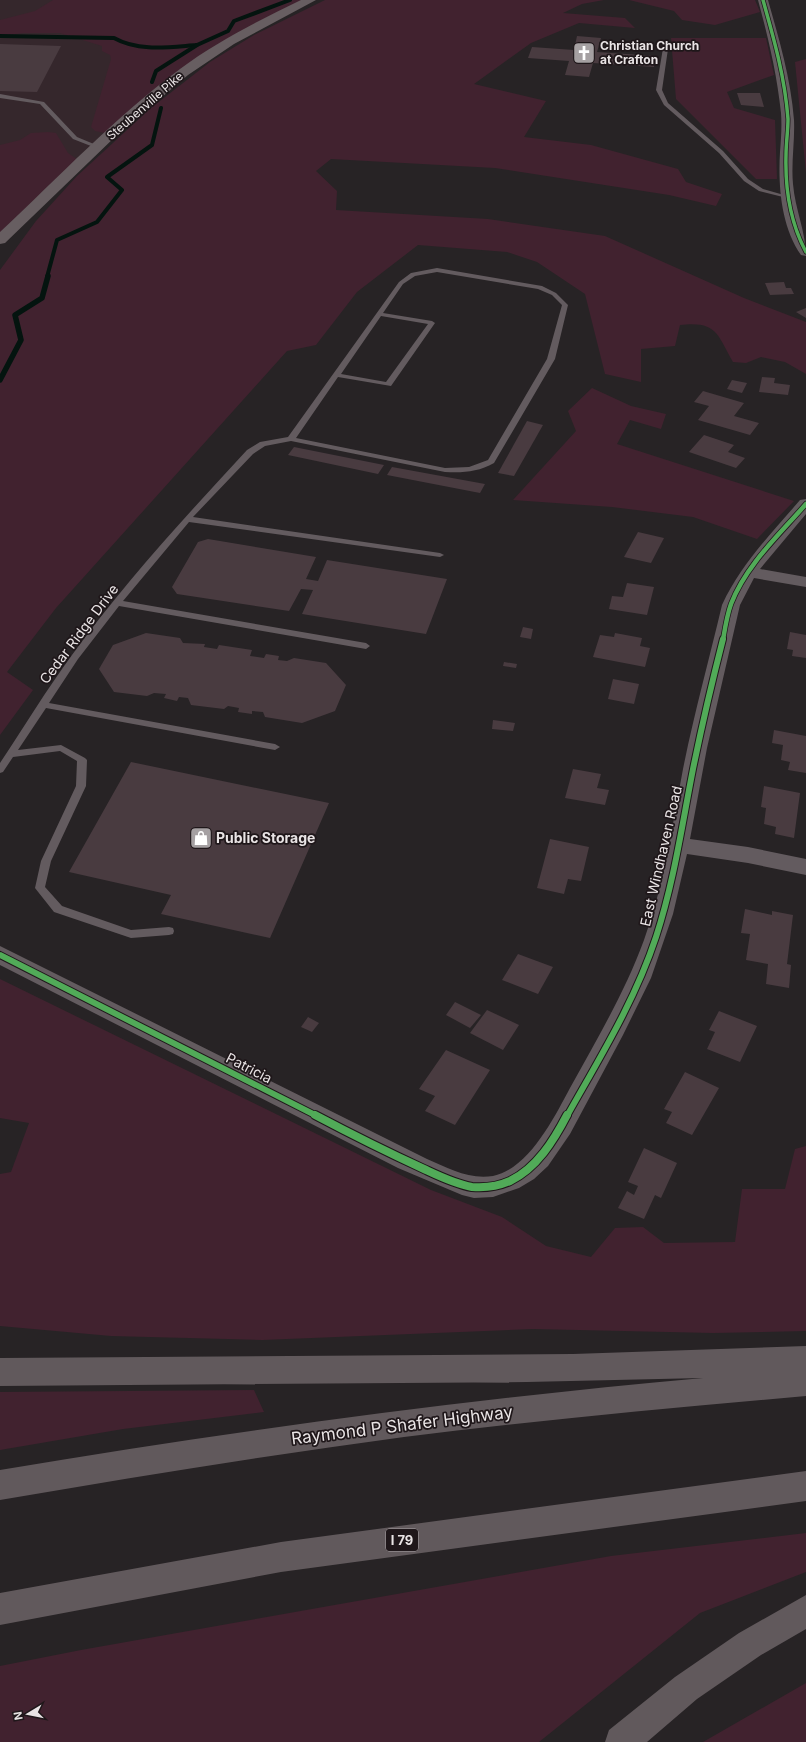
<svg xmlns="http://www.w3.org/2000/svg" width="806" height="1742" viewBox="0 0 806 1742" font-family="Inter,sans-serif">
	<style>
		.built { fill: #35272c }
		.green { fill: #41222f }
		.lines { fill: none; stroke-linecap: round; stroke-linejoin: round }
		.stream-far1 { stroke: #04140f; stroke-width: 4 }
		.stream { stroke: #04140f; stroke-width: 5.5 }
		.building { fill: #493b40 }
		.lane { fill: #635b5f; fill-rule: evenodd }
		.street { fill: #635b5f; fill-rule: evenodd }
		.secondary { fill: #675e61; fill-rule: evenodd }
		.highway { fill: #61595c; fill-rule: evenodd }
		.cycleway-far3-casing { stroke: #1f171a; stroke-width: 5 }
		.cycleway-far2-casing { stroke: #1f171a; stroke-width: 6 }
		.cycleway-far1-casing { stroke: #1f171a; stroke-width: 8 }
		.cycleway-casing { stroke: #1f171a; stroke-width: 10 }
		.cycleway-far3 { stroke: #51ab58; stroke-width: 3.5 }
		.cycleway-far2 { stroke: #51ab58; stroke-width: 4.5 }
		.cycleway-far1 { stroke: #51ab58; stroke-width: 6 }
		.cycleway { stroke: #51ab58; stroke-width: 8 }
		.labels { text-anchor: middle; stroke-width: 3.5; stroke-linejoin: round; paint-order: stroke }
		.far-poi-label { font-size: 12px; font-weight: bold; fill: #e9e4e5; stroke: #1f171a; text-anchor: start }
		.far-street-label { font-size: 12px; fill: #e9e4e5; stroke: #1f171a }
		.shield { fill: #1f171a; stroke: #aca6a8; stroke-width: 1 }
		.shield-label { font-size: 13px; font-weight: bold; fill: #e9e4e5 }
		.street-label { font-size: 14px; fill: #e9e4e5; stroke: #1f171a }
		.poi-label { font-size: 14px; font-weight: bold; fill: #e9e4e5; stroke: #1f171a; text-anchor: start }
		.near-street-label { font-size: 17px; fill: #e9e4e5; stroke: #1f171a }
	</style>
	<rect width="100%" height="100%" fill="#272325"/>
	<!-- built -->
	<path class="built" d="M0,0H310L184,72L0,240Z"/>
	<!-- green -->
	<g class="green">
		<path d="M53,0H309L237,36L110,134L95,131L91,127L111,59L110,55L102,51V46L60,33H23L0,36V20L35,11Z"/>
		<path d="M325,0H604L582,4L563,13L625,18L635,28L579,23L531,43L474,84L546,101L524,137L591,145L678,169L686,182L722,194L716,206L669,195L495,168L331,159L316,171L337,191L336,210L488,219L605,236L744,298L806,322V374L785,362L761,357L746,363L733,362C717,334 717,321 680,325L675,346L641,349V382L605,374L585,294L537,262L507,252L418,245L357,292L316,345L287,351L56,608L7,672L33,690L0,735V270L36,221L77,176L151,108L210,62L254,35Z"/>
		<path d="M629,0H755L760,12L715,25L682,20L674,11Z"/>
		<path d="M671,38H766L774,75L727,92L734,108L775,120L777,179H756L676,99Z"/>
		<path d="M806,59V173L795,62Z"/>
		<path d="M48,132L56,133L68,153L81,162L0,238V145L20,140L31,133Z"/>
		<path d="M592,388L631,406L666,414L661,429L630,420L617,444L794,501L757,539L693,517L612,507L513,500L576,431L568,411Z"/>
		<path d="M0,979L431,1190L502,1217L546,1246L591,1257L615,1228L643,1227L664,1243L735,1242L742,1189H785L795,1149L806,1146V1331L713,1333L533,1329L262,1340L111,1336L0,1326V1174L11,1172L29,1123L0,1118Z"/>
		<path d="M254,1390L264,1412L123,1429L0,1450V1392Z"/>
		<path d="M806,1533V1572L700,1613L539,1742H0V1666L81,1650L611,1556Z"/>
		<path d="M806,1683V1742H703Z"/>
	</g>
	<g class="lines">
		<!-- stream-far1 -->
		<g class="stream-far1">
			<path d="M0,36L114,38C139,52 169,47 197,45"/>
			<path d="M152,82L156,71L197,45L228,31L234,21L290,0"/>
			<path d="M47,277L57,240L97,222L122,190L107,177L152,145L161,108"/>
		</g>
		<!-- stream -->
		<path class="stream" d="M0,380L21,340L15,315L42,298L48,276"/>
	</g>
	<!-- building -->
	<g class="building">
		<path d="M577,36L601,38L597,52L656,56L654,67L593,63L589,77L565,75L569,61L528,58L532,47L574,50Z"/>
		<path d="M0,44L61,46L37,92L0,91Z"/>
		<path d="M737,93H760L764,107L741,105Z"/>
		<path d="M784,282L786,288H791L794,294L770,295L765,283Z"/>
		<path d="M806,308V318L796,312Z"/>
		<path d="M762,377L775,378L774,383L790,385L788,395L759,392Z"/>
		<path d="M732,380L747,383L742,393L727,389Z"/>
		<path d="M703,391L744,403L734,416L759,423L750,435L698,420L709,406L694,402Z"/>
		<path d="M527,421L543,425L514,476L498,473Z"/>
		<path d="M704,435L734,445L728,452L745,458L736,468L689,452Z"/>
		<path d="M294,447L384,465L378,474L288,455Z"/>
		<path d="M392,467L485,484L480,493L387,475Z"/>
		<path d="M638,532L664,538L651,563L624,557Z"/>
		<path d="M208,539L316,557L306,579L318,581L327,560L447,579L426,634L302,614L313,590L301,589L289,611L177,594L172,587L198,542Z"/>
		<path d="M627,583L654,587L647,615L609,609L612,596L623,597Z"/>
		<path d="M523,627L533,629L531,639L520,637Z"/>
		<path d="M790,632L806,635V658L792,656L793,650L787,649Z"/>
		<path d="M146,633L180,638L183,643L205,644L204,647L217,649L219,645L252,650L250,656L264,658L266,654L279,656L278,660L287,661L294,658L326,663L346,685L335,711L302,723L265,717L263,712L252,711V714L238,712L239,708L228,706L224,709L191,705L188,698L179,697L177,701L164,698L166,694L154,693L147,696L114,692L99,669L113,645Z"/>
		<path d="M615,633L642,638L640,646L650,648L645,667L593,657L600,635L614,637Z"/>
		<path d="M504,662L517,664L516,668L503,666Z"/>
		<path d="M613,679L639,684L634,704L608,699Z"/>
		<path d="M493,720L515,723L513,731L492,729Z"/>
		<path d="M774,730L806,736V773L788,770L790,762L781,760L783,745L772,743Z"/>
		<path d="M131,762L329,803L270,938L161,914L171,895L69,872Z"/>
		<path d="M573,769L601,774L597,788L609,790L605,805L565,798Z"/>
		<path d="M764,786L800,793L794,838L775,834L776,827L764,824L766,808L761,807Z"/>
		<path d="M550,839L589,847L581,881L568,879L564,894L537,888Z"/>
		<path d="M745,909L772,915V911L793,915L787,964L791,965L789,988L766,984L768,964L746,960L750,934L741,933Z"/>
		<path d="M518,954L553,967L538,994L502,980Z"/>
		<path d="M455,1002L481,1015L470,1028L446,1015Z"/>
		<path d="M487,1010L519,1025L503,1050L470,1033Z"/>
		<path d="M719,1011L757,1026L740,1062L707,1049L715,1032L709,1030Z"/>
		<path d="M308,1017L319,1023L312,1032L301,1027Z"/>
		<path d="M446,1050L490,1070L455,1125L425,1111L435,1096L419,1089Z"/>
		<path d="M685,1072L719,1088L692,1135L666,1123L672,1112L664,1109Z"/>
		<path d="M644,1148L677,1163L661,1198L655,1195L644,1219L618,1208L627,1191L634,1195L638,1186L628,1182Z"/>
	</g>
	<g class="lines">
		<!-- lane -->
		<g class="lane">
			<path d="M663,48L668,49L662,90L668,103L723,151L748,179L763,189L791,197V199L759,191L744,181L719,153L664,105L656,90Z"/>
			<path d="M0,94L44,102L77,137L101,147L96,148L73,139L40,104L0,98Z"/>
			<path d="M437,268L542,286L556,293L568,305L555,359L494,463C478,472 463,473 445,472L291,441L265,446L253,454L193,517L440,553L444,555L440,557L189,522L123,601L366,643L370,646L366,649L119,606L78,659L49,703L275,744L280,747L275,750L46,708L18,750L61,745L85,758L87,760L86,786L51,861L45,887L62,906L131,930L169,927L173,928L174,931L173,934L169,935L131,938L54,912L35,888L41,861L76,786L77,761L60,751L13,757L3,772L0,773V763C24,727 47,689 72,655C125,582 186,516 247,450L260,442L288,437L399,282L411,273ZM437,272L538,289L552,295L562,305L547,359L488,460L469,467L445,468L296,438L338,377L391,386L435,323L432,321L383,313L403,284L415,276ZM381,316L428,324L386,382L341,374Z"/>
		</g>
		<!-- street -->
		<g class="street">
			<path d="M758,0H768C779,39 791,79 794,120C795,141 791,163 793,184C795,209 806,232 806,256L801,255C781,226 778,186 780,152C781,139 782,126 781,113C777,74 768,37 758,0Z"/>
			<path d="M806,499V514L760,569L806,577V587L754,578L740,605L707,748L690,839L748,847L806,859V875L748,863L687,854L673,914L651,978L623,1035L570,1134L548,1166L534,1179L519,1188L493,1197L474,1198L462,1195L398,1168L0,965V946L427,1159C448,1168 469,1180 493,1176C529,1169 555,1116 570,1088C597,1039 625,992 644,940C664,885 672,827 683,769C694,714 709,660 722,605C741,564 771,534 800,500Z"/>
		</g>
		<!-- secondary -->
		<path class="secondary" d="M301,0H316L234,44L188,75L117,135L5,243L0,244V232C59,177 115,117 180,69C218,41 260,20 301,0Z"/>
		<!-- highway -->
		<g class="highway">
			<path d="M806,1346V1396C672,1408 537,1420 404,1437C269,1455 134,1477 0,1500V1470C233,1431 467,1399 703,1378L527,1382L0,1386V1358L573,1354Z"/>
			<path d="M806,1471V1501L281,1572L0,1625V1593L281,1542Z"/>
			<path d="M806,1595V1629L761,1655L697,1699L647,1742H605L609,1730L675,1677L739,1633Z"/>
		</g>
		<!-- cycleway-far3 casing -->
		<g class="cycleway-far3-casing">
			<path id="cycleway-far3" d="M763,0C774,39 785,78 788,119C788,131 786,143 786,155C785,189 790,222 806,252"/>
		</g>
		<!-- cycleway-far2 casing -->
		<g class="cycleway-far2-casing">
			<path id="cycleway-far2" d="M723,640C725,628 727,615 731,604C746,565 779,535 806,504"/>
		</g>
		<!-- cycleway-far1 casing -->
		<g class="cycleway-far1-casing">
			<g id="cycleway-far1">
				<path d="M0,955L317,1116"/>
				<path d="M567,1116C599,1059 635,1001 656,937C674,882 682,825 693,769C702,725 712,682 723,639"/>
			</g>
		</g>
		<!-- cycleway casing -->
		<g class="cycleway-casing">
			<path id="cycleway" d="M315,1115C351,1134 387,1152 424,1169C439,1176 455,1184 472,1187C485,1188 499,1186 510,1181C537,1168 554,1140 567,1115"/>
		</g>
		<!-- cycleway-far3 -->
		<use href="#cycleway-far3" class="cycleway-far3"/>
		<!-- cycleway-far2 -->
		<use href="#cycleway-far2" class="cycleway-far2"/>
		<!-- cycleway-far1 -->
		<use href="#cycleway-far1" class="cycleway-far1"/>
		<!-- cycleway -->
		<use href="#cycleway" class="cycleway"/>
	</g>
	<!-- icons -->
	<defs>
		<g id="church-square" transform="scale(1.15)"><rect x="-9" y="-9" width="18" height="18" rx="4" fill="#a5a0a2" stroke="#1f171a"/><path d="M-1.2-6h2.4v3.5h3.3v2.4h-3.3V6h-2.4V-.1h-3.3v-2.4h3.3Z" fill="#fff"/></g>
		<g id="shop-square" transform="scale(1.15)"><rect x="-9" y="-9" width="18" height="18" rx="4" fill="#a5a0a2" stroke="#1f171a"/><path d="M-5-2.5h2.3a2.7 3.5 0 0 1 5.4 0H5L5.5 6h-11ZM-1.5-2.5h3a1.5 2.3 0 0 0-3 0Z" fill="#fff"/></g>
	</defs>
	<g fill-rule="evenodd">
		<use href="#church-square" x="584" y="53"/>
		<use href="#shop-square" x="201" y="838"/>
	</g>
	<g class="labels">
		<!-- far-poi labels -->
		<g class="far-poi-label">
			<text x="600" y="50">Christian Church<tspan x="600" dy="14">at Crafton</tspan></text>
		</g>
		<!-- far-street labels -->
		<g class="far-street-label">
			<text transform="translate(145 106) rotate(-41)" y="4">Steubenville Pike</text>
		</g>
		<!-- shield labels -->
		<rect class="shield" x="386" y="1529" width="32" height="22" rx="3"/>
		<g class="shield-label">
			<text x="402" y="1545">I 79</text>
		</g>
		<!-- street labels -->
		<g class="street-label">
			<text transform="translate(79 634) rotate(-53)" y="5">Cedar Ridge Drive</text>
			<text transform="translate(661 856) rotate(-77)" y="5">East Windhaven Road</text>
			<text transform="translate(249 1068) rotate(27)" y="5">Patricia</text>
		</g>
		<!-- poi labels -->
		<g class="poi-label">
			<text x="216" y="843">Public Storage</text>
		</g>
		<!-- near-street labels -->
		<g class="near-street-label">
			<text transform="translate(402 1425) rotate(-7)" y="6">Raymond P Shafer Highway</text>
		</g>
	</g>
	<!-- north arrow -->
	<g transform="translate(28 1714) rotate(260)" stroke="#1f171a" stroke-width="3" paint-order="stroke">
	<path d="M0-3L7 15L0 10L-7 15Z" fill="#e9e4e5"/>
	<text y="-6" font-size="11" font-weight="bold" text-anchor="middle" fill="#e9e4e5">N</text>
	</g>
</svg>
